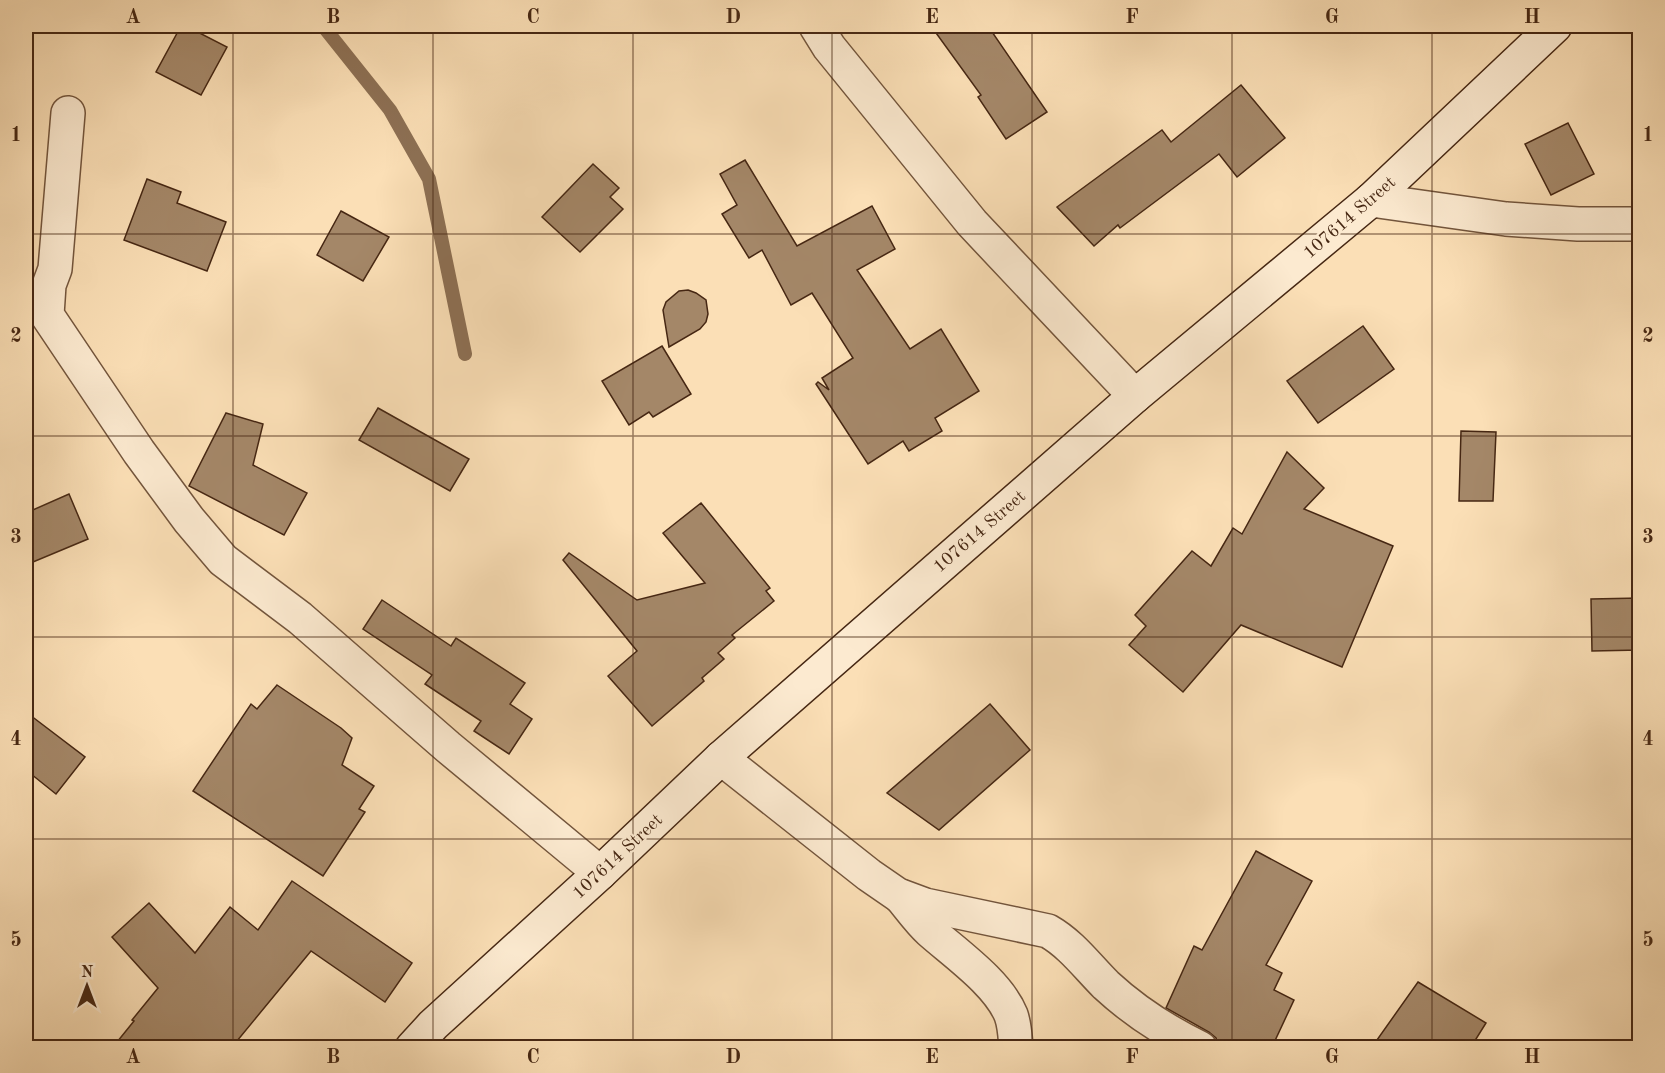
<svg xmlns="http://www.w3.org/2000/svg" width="1665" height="1073" viewBox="0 0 1665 1073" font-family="'Old Standard TT',serif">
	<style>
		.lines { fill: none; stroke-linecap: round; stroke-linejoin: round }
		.stream { stroke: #8d7054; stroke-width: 14 }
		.building { fill: #a48768; stroke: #462713; stroke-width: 1.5 }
		.street-casing { stroke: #73553c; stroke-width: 36 }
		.secondary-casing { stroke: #462713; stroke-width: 36 }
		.street { stroke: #fcead0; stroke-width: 33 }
		.secondary { stroke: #fcead0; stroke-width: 33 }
		.grid { fill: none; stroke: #462713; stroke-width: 1.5; stroke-opacity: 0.55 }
		.labels { text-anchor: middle; stroke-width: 4.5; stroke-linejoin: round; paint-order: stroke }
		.street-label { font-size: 18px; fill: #462713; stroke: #fcead0 }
		.neatline { fill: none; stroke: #462713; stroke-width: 2 }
		.grid-label { font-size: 20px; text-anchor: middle; font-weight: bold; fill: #462713 }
	</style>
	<rect width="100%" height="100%" fill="#fbdfb6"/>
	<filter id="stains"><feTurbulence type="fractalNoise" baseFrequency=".00333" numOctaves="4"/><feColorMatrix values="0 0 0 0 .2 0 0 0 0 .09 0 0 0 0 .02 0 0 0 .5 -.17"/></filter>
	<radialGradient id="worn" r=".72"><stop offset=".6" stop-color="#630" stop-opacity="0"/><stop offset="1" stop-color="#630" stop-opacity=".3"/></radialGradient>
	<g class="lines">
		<!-- stream -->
		<path class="stream" d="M323,26L390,110L429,179L465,354"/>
	</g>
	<!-- building -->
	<g class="building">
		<path d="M181,26H186L227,47L201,95L156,72Z"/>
		<path d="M931,26H988L1047,112L1006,139L978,97L981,95Z"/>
		<path d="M1241,85L1285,138L1237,177L1219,154L1120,228L1118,225L1094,246L1057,207L1162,130L1171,142Z"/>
		<path d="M1568,123L1594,174L1551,195L1525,144Z"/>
		<path d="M745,160L797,246L872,206L895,249L857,270L910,349L941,329L979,391L935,418L942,431L909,451L903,441L868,464L816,384L818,382L829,390L822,378L853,358L812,293L791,305L762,250L749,258L722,214L737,205L720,174Z"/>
		<path d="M593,164L619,188L610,197L623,209L580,252L542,217Z"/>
		<path d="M147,179L181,192L177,203L226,222L207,271L124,240Z"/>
		<path d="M341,211L389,237L363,281L317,255Z"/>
		<path d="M688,290L696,293L706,300L708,314L706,322L700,329L669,347L663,310L666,302L679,291Z"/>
		<path d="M1363,326L1394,369L1318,423L1287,381Z"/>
		<path d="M662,346L691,394L653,417L649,412L629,425L602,381Z"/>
		<path d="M378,408L469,459L450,491L359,440Z"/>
		<path d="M226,413L263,424L253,465L307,493L284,535L189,486Z"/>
		<path d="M1461,431L1496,432L1493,501H1459Z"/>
		<path d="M1287,452L1324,488L1304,509L1393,546L1342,667L1241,625L1183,692L1129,645L1146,626L1135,615L1192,551L1211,566L1233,528L1242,534Z"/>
		<path d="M69,494L88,539L33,562L26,544V513Z"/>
		<path d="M701,503L770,588L766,591L774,601L732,635L735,638L718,653L724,659L702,678L704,681L652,726L608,676L637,651L563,560L569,553L637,600L705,583L663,533Z"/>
		<path d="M1640,598V650L1592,651L1591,599Z"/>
		<path d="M382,600L451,646L456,638L525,683L510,704L532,719L509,754L474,731L481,721L425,684L432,675L363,629Z"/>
		<path d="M277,685L341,728L352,738L342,765L374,786L359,809L365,812L323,876L193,791L251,704L257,709Z"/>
		<path d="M990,704L1030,750L939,830L887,793Z"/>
		<path d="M26,712L85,757L56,794L26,770Z"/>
		<path d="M1256,851L1312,881L1266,965L1282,973L1274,990L1294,1000L1272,1047H1219L1216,1038L1209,1032L1166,1008L1194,946L1202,950Z"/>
		<path d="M292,881L412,963L385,1002L311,951L232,1047H113L134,1021L132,1020L158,988L112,937L149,903L195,953L230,907L258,930Z"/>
		<path d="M1418,982L1486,1023L1471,1047H1372Z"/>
	</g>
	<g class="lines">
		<!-- street casing -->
		<g class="street-casing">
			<g id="street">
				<path d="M816,26L829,47L972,223L1135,396"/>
				<path d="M68,113L55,269L49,285L47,315L139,452L189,520L223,560L300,618L448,747L600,873"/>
				<path d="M1371,200L1506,219L1578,224H1640"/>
				<path d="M721,758L869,875L898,895L925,905L1048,931C1071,944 1087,966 1106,985C1133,1010 1167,1032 1200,1048"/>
				<path d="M900,896C910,908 919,921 930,931C956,954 998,983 1011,1015C1015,1026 1015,1037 1016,1048"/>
			</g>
		</g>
		<!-- secondary casing -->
		<g class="secondary-casing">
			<path id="secondary" d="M412,1048L433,1025L600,873L721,758L1135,396L1371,200L1555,26"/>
		</g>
		<!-- street -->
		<use href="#street" class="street"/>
		<!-- secondary -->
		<use href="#secondary" class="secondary"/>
	</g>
	<!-- grid -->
	<path class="grid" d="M233,26V1048M433,26V1048M633,26V1048M832,26V1048M1032,26V1048M1232,26V1048M1432,26V1048M26,234H1640M26,436H1640M26,637H1640M26,839H1640"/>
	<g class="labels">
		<!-- street labels -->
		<g class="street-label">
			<text transform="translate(1349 217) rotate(-41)" y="6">107614 Street</text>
			<text transform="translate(979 531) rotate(-41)" y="6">107614 Street</text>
			<text transform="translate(617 856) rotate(-43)" y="6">107614 Street</text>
		</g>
	</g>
	<!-- margin -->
	<rect width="1665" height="1073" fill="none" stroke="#fbdfb6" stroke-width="66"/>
	<!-- north arrow -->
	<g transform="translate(87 986)" stroke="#fcead0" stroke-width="4.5" paint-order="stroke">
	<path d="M0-4.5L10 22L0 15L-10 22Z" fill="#462713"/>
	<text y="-9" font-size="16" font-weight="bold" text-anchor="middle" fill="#462713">N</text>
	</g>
	<rect x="33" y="33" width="1599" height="1007" class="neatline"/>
	<g class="grid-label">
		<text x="133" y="23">A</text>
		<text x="333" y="23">B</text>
		<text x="533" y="23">C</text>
		<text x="733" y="23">D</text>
		<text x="932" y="23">E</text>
		<text x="1132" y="23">F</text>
		<text x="1332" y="23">G</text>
		<text x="1532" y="23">H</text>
		<text x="16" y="141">1</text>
		<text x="1648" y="141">1</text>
		<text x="16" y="342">2</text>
		<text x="1648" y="342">2</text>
		<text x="16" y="543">3</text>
		<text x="1648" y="543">3</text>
		<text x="16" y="745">4</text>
		<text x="1648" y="745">4</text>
		<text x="16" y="946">5</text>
		<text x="1648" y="946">5</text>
		<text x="133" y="1063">A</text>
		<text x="333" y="1063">B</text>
		<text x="533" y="1063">C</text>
		<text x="733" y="1063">D</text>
		<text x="932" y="1063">E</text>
		<text x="1132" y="1063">F</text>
		<text x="1332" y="1063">G</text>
		<text x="1532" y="1063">H</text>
	</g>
	<rect width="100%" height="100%" filter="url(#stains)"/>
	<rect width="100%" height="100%" fill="url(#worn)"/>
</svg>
